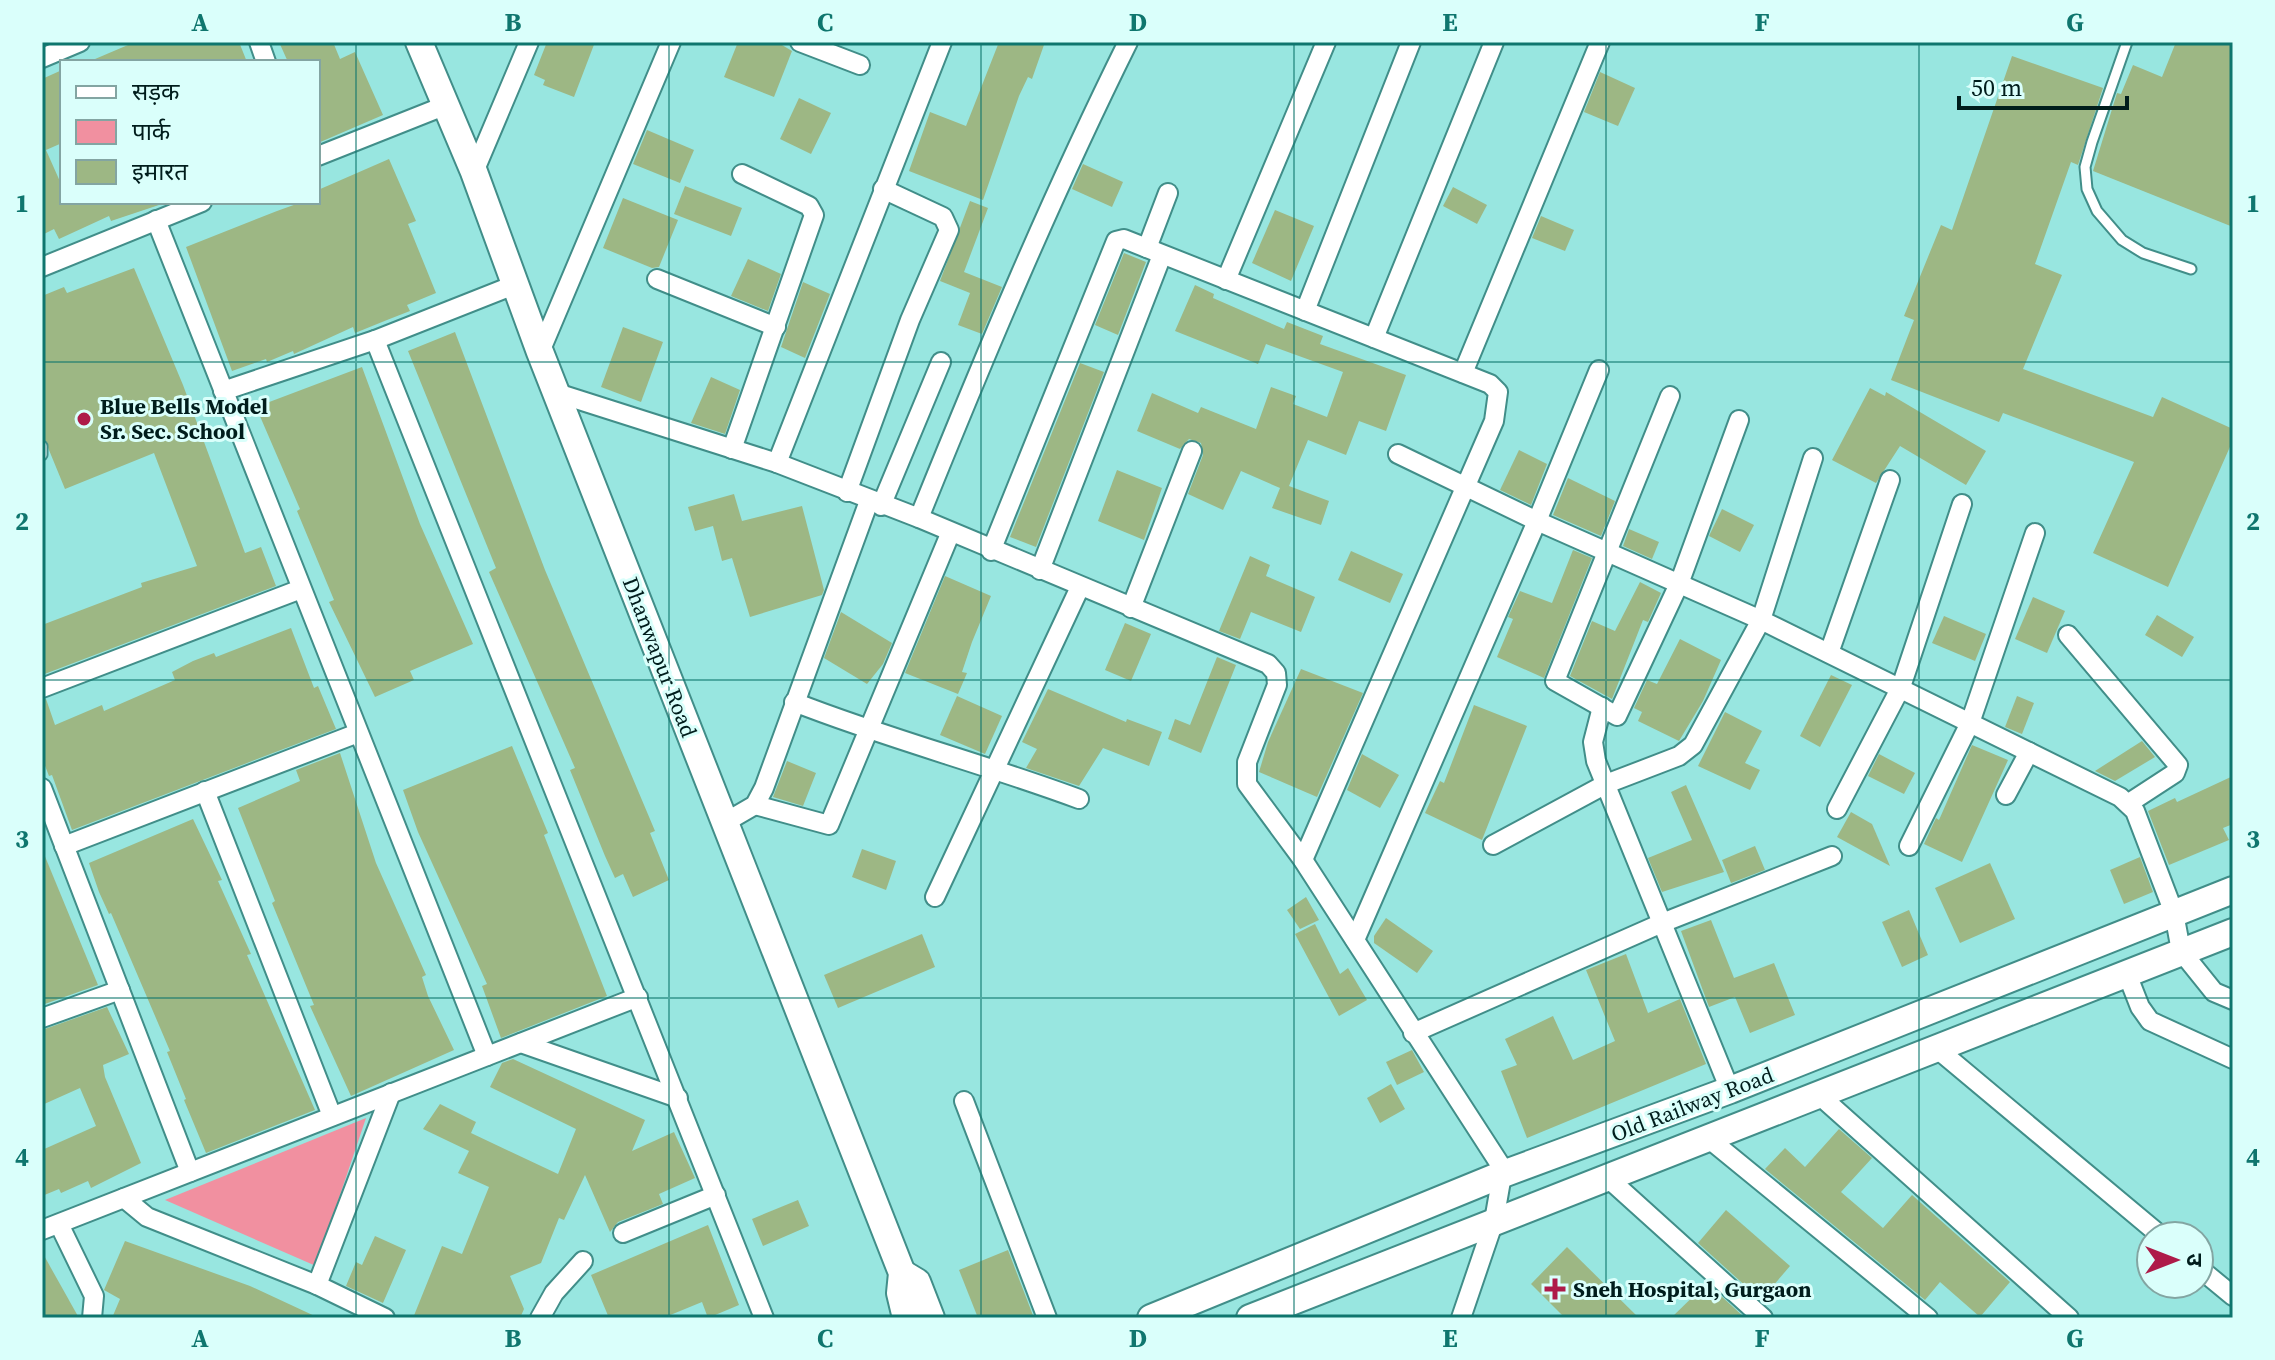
<svg xmlns="http://www.w3.org/2000/svg" width="2275" height="1360" viewBox="0 0 2275 1360" font-family="'Source Serif 4','Noto Sans Devanagari',serif">
	<style>
		.park { fill: #f190a0 }
		.building { fill: #9db784 }
		.lines { fill: none; stroke-linecap: round; stroke-linejoin: round }
		.lane-casing { stroke: #418e89; stroke-width: 13 }
		.street-casing { stroke: #418e89; stroke-width: 22 }
		.secondary-casing { stroke: #418e89; stroke-width: 30 }
		.lane { stroke: #fff; stroke-width: 9 }
		.street { stroke: #fff; stroke-width: 18 }
		.secondary { stroke: #fff; stroke-width: 26 }
		.grid { fill: none; stroke: #0f766e; stroke-width: 2; stroke-opacity: 0.55 }
		.poi-dot { fill: #ae1b49; stroke: #dafffb; stroke-width: 3 }
		.labels { text-anchor: middle; stroke-width: 6; stroke-linejoin: round; paint-order: stroke }
		.poi-label { font-size: 22px; font-weight: bold; fill: #001d1c; stroke: #dafffb; text-anchor: start }
		.street-label { font-size: 22px; fill: #001d1c; stroke: #dafffb }
		.neatline { fill: none; stroke: #0f766e; stroke-width: 3 }
		.grid-label { font-size: 26px; text-anchor: middle; font-weight: bold; fill: #0f766e }
	</style>
	<rect width="100%" height="100%" fill="#98e6e0"/>
	<!-- park -->
	<path class="park" d="M366,1118L316,1266L165,1200Z"/>
	<!-- building -->
	<g class="building">
		<path d="M135,42H239L247,62H88Z"/>
		<path d="M279,42H333L340,59L355,52L383,115L318,143V62H288Z"/>
		<path d="M547,42H595L574,97L543,85L545,80L534,75Z"/>
		<path d="M738,42H777L792,51L774,97L724,77Z"/>
		<path d="M999,42H1045L1032,79L1028,77L1019,96L983,200L909,171L930,112L966,126Z"/>
		<path d="M2176,42H2233V227L2093,171L2117,93L2121,94L2133,65L2162,77Z"/>
		<path d="M2012,56L2103,88L2078,165L2071,162L2035,264L2062,275L2023,369L2153,417L2162,397L2233,429V440L2168,587L2093,553L2134,462L2003,413L1999,422L1891,380L1914,320L1904,316L1941,225L1952,230Z"/>
		<path d="M62,70V143L46,150L62,186V202L159,205L111,221L109,216L59,239L54,229L42,235V79Z"/>
		<path d="M1600,72L1635,88L1618,126L1584,112Z"/>
		<path d="M799,98L831,113L811,154L780,139Z"/>
		<path d="M647,130L694,150L680,183L633,164Z"/>
		<path d="M389,159L416,221L408,224L436,293L407,305L410,311L387,320L355,333L353,327L294,354L293,351L267,362L266,359L232,371L186,247L277,211L302,202H318V190Z"/>
		<path d="M1083,164L1123,182L1112,207L1072,189Z"/>
		<path d="M685,186L742,208L731,236L674,214Z"/>
		<path d="M1453,187L1487,205L1477,224L1443,206Z"/>
		<path d="M623,198L678,220L659,267L652,268L603,248Z"/>
		<path d="M970,201L988,208L964,272L1002,287L982,334L958,325L970,293L940,281Z"/>
		<path d="M1275,210L1314,226L1291,281L1252,263Z"/>
		<path d="M1541,216L1574,230L1565,251L1532,238Z"/>
		<path d="M1124,253L1146,262L1118,335L1095,325Z"/>
		<path d="M748,259L781,274L768,311L731,296Z"/>
		<path d="M134,268L183,385L245,553L261,547L276,586L42,675V625L142,587L141,583L197,566L154,453L65,489L42,433V296L64,287L67,293Z"/>
		<path d="M803,282L830,294L805,358L781,347Z"/>
		<path d="M1195,285L1214,294L1213,298L1284,329L1287,322L1323,336L1320,344L1406,375L1386,431L1359,421L1346,455L1308,440L1289,486L1329,501L1321,525L1272,508L1280,488L1241,471L1223,510L1188,494L1203,455L1201,443L1189,439L1180,449L1137,431L1152,393L1198,413L1201,407L1256,429L1271,387L1296,396L1293,404L1327,417L1343,372L1266,344L1258,364L1175,331Z"/>
		<path d="M623,327L663,342L641,402L601,387Z"/>
		<path d="M455,332L545,570L655,831L650,833L669,880L633,897L623,874L615,878L605,856L570,770L575,768L489,572L496,568L408,351Z"/>
		<path d="M1080,363L1104,372L1036,547L1010,537Z"/>
		<path d="M362,367L420,524L473,644L410,671L414,680L375,697L329,602L334,600L297,511L300,509L256,407Z"/>
		<path d="M711,377L740,390L725,434L691,423Z"/>
		<path d="M1870,388L1885,396L1886,392L1986,451L1966,485L1900,446L1876,483L1832,460Z"/>
		<path d="M1519,450L1547,464L1531,505L1500,490Z"/>
		<path d="M1117,470L1162,488L1144,540L1098,521Z"/>
		<path d="M1568,478L1615,501L1601,536L1553,515Z"/>
		<path d="M734,494L742,521L802,506L824,590L822,595L750,617L732,558L722,561L713,526L695,531L688,507Z"/>
		<path d="M1722,509L1754,525L1740,552L1709,536Z"/>
		<path d="M1629,529L1659,542L1652,559L1623,546Z"/>
		<path d="M1573,550L1592,558L1544,678L1497,657L1513,619L1508,617L1520,591L1552,603Z"/>
		<path d="M1351,551L1403,574L1390,603L1338,580Z"/>
		<path d="M1250,556L1270,565L1266,576L1315,597L1301,632L1251,612L1240,639L1219,631Z"/>
		<path d="M945,576L991,596L972,642L962,672L967,673L958,694L905,673Z"/>
		<path d="M1640,582L1661,593L1648,622L1643,620L1612,699L1570,676L1592,621L1615,631Z"/>
		<path d="M2033,597L2065,611L2047,653L2015,639Z"/>
		<path d="M841,612L892,643L883,664L867,684L824,658Z"/>
		<path d="M2157,615L2194,637L2182,657L2145,635Z"/>
		<path d="M1944,616L1986,634L1975,661L1932,643Z"/>
		<path d="M1125,623L1151,634L1131,681L1105,670Z"/>
		<path d="M291,628L314,688L318,686L336,729L72,830L52,775L49,776L42,758V700L46,699L55,725L102,705L104,711L175,680L172,672L193,661L214,653L216,657Z"/>
		<path d="M1680,639L1721,660L1703,701L1679,741L1638,721L1642,712L1634,708L1647,680L1657,684Z"/>
		<path d="M1217,657L1236,665L1201,753L1168,739L1175,719L1190,725Z"/>
		<path d="M1301,669L1363,693L1317,797L1259,772L1268,742Z"/>
		<path d="M1831,675L1852,685L1820,747L1800,736Z"/>
		<path d="M1048,689L1126,722L1127,719L1162,732L1149,766L1103,748L1079,786L1026,768L1037,749L1022,742Z"/>
		<path d="M957,696L1002,716L985,754L940,735Z"/>
		<path d="M2017,696L2034,703L2022,734L2005,727Z"/>
		<path d="M1474,705L1527,726L1482,840L1425,813L1440,781L1444,783Z"/>
		<path d="M1725,712L1762,731L1745,763L1760,770L1750,790L1698,766Z"/>
		<path d="M2142,741L2155,757L2115,781L2095,771Z"/>
		<path d="M1972,745L2008,760L1962,862L1924,844L1936,818L1939,820Z"/>
		<path d="M512,746L548,833L544,835L607,996L501,1038L482,986L487,984L418,832L403,790Z"/>
		<path d="M340,753L376,863L426,975L422,977L428,996L454,1050L351,1096L310,1006L314,1005L272,903L275,901L238,808L300,781L296,770Z"/>
		<path d="M1362,754L1399,775L1380,808L1347,790Z"/>
		<path d="M1879,754L1915,773L1904,794L1868,776Z"/>
		<path d="M787,761L816,773L803,806L773,797Z"/>
		<path d="M2233,776V824L2223,828L2229,840L2169,865L2148,811L2175,798L2177,802Z"/>
		<path d="M1686,785L1724,872L1662,892L1648,858L1692,840L1671,792Z"/>
		<path d="M1851,812L1872,824L1890,866L1837,837Z"/>
		<path d="M193,819L222,880L218,881L251,954L247,955L315,1110L206,1153L184,1100L186,1099L167,1052L170,1051L111,913L109,914L99,892L89,863Z"/>
		<path d="M1755,846L1765,870L1731,883L1722,860Z"/>
		<path d="M862,849L896,861L886,890L852,877Z"/>
		<path d="M44,854L98,985L42,1005V855Z"/>
		<path d="M2140,857L2153,892L2124,904L2110,870Z"/>
		<path d="M1990,863L2015,919L1960,943L1935,888Z"/>
		<path d="M1306,897L1319,920L1300,929L1287,910Z"/>
		<path d="M1909,910L1928,955L1902,967L1882,922Z"/>
		<path d="M1386,918L1433,951L1417,973L1374,943V936Z"/>
		<path d="M1711,920L1734,978L1774,963L1795,1015L1750,1033L1735,997L1709,1007L1681,931Z"/>
		<path d="M1315,924L1340,974L1348,968L1367,1000L1339,1016L1295,934Z"/>
		<path d="M922,934L935,967L838,1008L824,975Z"/>
		<path d="M1626,954L1648,1013L1680,999L1706,1064L1527,1138L1501,1071L1517,1065L1505,1039L1553,1016L1573,1060L1615,1041L1586,970Z"/>
		<path d="M107,1007L129,1054L103,1065L105,1077L141,1163L91,1188L88,1181L61,1193L59,1189L42,1196V1150L96,1126L80,1088L42,1105V1030Z"/>
		<path d="M1412,1050L1424,1072L1397,1085L1386,1062Z"/>
		<path d="M513,1059L645,1120L632,1151L674,1132L695,1178L659,1194L663,1204L618,1222L610,1232L585,1175L564,1220L559,1218L541,1263L510,1276L524,1309L520,1318H413L442,1246L462,1254L489,1187L458,1173L469,1151L423,1129L440,1104L476,1122L471,1133L558,1174L576,1129L490,1087L502,1063Z"/>
		<path d="M1391,1084L1405,1109L1380,1123L1367,1098Z"/>
		<path d="M1839,1129L1872,1158L1841,1192L1883,1228L1912,1195L2010,1282L1980,1317L1940,1282L1925,1300L1765,1169L1785,1148L1805,1167Z"/>
		<path d="M798,1200L809,1226L763,1246L752,1219Z"/>
		<path d="M1726,1210L1790,1266L1761,1300L1698,1243Z"/>
		<path d="M708,1225L739,1305L708,1318L702,1302L663,1318H609L591,1275Z"/>
		<path d="M375,1236L406,1250L383,1303L346,1286L356,1262L362,1265Z"/>
		<path d="M125,1241L250,1286L319,1318H112L120,1299L104,1290Z"/>
		<path d="M1567,1247L1639,1318H1565L1531,1284Z"/>
		<path d="M1008,1250L1034,1318H978L959,1270Z"/>
		<path d="M42,1252L79,1318H42Z"/>
		<path d="M1707,1283L1745,1318H1671Z"/>
	</g>
	<g class="lines">
		<!-- lane casing -->
		<g class="lane-casing">
			<g id="lane">
				<path d="M2127,42L2092,142L2085,167L2087,189L2097,211L2122,240L2143,253L2191,269"/>
				<path d="M42,446V455"/>
			</g>
		</g>
		<!-- street casing -->
		<g class="street-casing">
			<g id="street">
				<path d="M259,42L266,62"/>
				<path d="M800,42L860,65"/>
				<path d="M42,58L80,42"/>
				<path d="M318,156L444,106"/>
				<path d="M474,172L529,42"/>
				<path d="M156,220L487,1056"/>
				<path d="M1147,248L1168,193"/>
				<path d="M42,267L202,202"/>
				<path d="M657,279L776,327"/>
				<path d="M1226,280L1326,42"/>
				<path d="M1305,311L1411,42"/>
				<path d="M1374,338L1494,42"/>
				<path d="M375,340L764,1318"/>
				<path d="M540,352L671,42"/>
				<path d="M1463,373L1600,42"/>
				<path d="M223,391L375,340L514,285"/>
				<path d="M557,393L777,463L919,518L1268,664L1276,673L1277,685L1247,762V784L1303,860L1503,1169L1494,1221L1461,1318"/>
				<path d="M1670,396L1555,681L1617,716L1679,584L1739,420"/>
				<path d="M732,449L814,215L809,206L742,174"/>
				<path d="M1398,454L1537,521L1761,620L2120,797L2135,811L2174,913L2181,951L2214,992L2233,1000"/>
				<path d="M777,463L942,42"/>
				<path d="M847,492L910,320L949,230L943,217L883,189"/>
				<path d="M881,506L941,362"/>
				<path d="M919,518C984,357 1051,197 1128,42"/>
				<path d="M991,551L1116,241L1124,239L1490,384L1498,392L1494,421L1303,860"/>
				<path d="M1040,570L1162,255"/>
				<path d="M1131,608L1192,451"/>
				<path d="M2068,635L2178,765L2175,773L2129,803"/>
				<path d="M1829,653L1890,480"/>
				<path d="M42,688L301,589"/>
				<path d="M794,702C888,739 985,764 1079,799"/>
				<path d="M1602,707L1593,742L1596,761L1730,1090"/>
				<path d="M42,788L190,1172"/>
				<path d="M205,791L332,1116"/>
				<path d="M2006,795L2029,752"/>
				<path d="M755,805L829,825L950,534"/>
				<path d="M1837,809L1901,687L1962,504"/>
				<path d="M724,823L755,805L764,788L869,501"/>
				<path d="M1493,845L1606,784L1679,756L1693,745L1761,620L1813,458"/>
				<path d="M64,846L358,733"/>
				<path d="M1909,846L1970,723L2035,533"/>
				<path d="M935,897L1080,587"/>
				<path d="M1355,940L1537,521L1599,370"/>
				<path d="M2127,974L2140,1007L2150,1021L2233,1059"/>
				<path d="M42,1018L120,990"/>
				<path d="M1413,1033L1662,923L1832,856"/>
				<path d="M521,1043L678,1098"/>
				<path d="M1935,1047L2161,1236"/>
				<path d="M1818,1094L2069,1318"/>
				<path d="M964,1101L1047,1318"/>
				<path d="M1708,1138L1928,1318"/>
				<path d="M1609,1179L1763,1318"/>
				<path d="M124,1198L147,1217L317,1285L385,1318"/>
				<path d="M59,1224L94,1296L92,1318"/>
				<path d="M42,1230L638,997"/>
				<path d="M623,1233L716,1195"/>
				<path d="M2199,1268L2233,1296"/>
				<path d="M317,1285L391,1093"/>
				<path d="M540,1318L554,1293L583,1261"/>
			</g>
		</g>
		<!-- secondary casing -->
		<g class="secondary-casing">
			<g id="secondary">
				<path d="M419,42L474,172L540,352L902,1273L900,1293L906,1318"/>
				<path d="M902,1273L917,1282L931,1318"/>
				<path d="M1151,1318L1503,1174L1730,1090L2233,890"/>
				<path d="M1250,1318L2233,932"/>
			</g>
		</g>
		<!-- lane -->
		<use href="#lane" class="lane"/>
		<!-- street -->
		<use href="#street" class="street"/>
		<!-- secondary -->
		<use href="#secondary" class="secondary"/>
	</g>
	<!-- grid -->
	<path class="grid" d="M356,42V1318M669,42V1318M981,42V1318M1294,42V1318M1606,42V1318M1919,42V1318M42,362H2233M42,680H2233M42,998H2233"/>
	<!-- markers -->
	<g class="poi-dot">
		<circle cx="84" cy="419" r="8"/>
		<path d="M1551 1277h8v8h8v8h-8v8h-8v-8h-8v-8h8z"/>
	</g>
	<g class="labels">
		<!-- poi labels -->
		<g class="poi-label">
			<text x="100" y="414">Blue Bells Model<tspan x="100" dy="25">Sr. Sec. School</tspan></text>
			<text x="1573" y="1297">Sneh Hospital, Gurgaon</text>
		</g>
		<!-- street labels -->
		<g class="street-label">
			<text transform="translate(660 657) rotate(69)" y="8">Dhanwapur Road</text>
			<text transform="translate(1692 1104) rotate(-21)" y="8">Old Railway Road</text>
		</g>
	</g>
	<!-- border -->
	<rect width="2275" height="1360" fill="none" stroke="#dafffb" stroke-width="88"/>
	<!-- legend -->
	<rect x="60" y="60" width="260" height="144" fill="#dafffb" stroke="#83a5a2" stroke-width="2"/>
	<rect x="76" y="86" width="40" height="12" fill="#ffffff" stroke="#83a5a2" stroke-width="2"/>
	<text x="132" y="100" font-size="24" fill="#001d1c">सड़क</text>
	<rect x="76" y="120" width="40" height="24" fill="#f190a0" stroke="#83a5a2" stroke-width="2"/>
	<text x="132" y="140" font-size="24" fill="#001d1c">पार्क</text>
	<rect x="76" y="160" width="40" height="24" fill="#9db784" stroke="#83a5a2" stroke-width="2"/>
	<text x="132" y="180" font-size="24" fill="#001d1c">इमारत</text>
	<!-- north arrow -->
	<g transform="translate(2175 1260) rotate(90)"><circle r="38" fill="#dafffb" stroke="#83a5a2" stroke-width="2"/>
	<path d="M0-6L14 30L0 20L-14 30Z" fill="#ae1b49"/>
	<text y="-12" font-size="22" font-weight="bold" text-anchor="middle" fill="#001d1c">उ</text>
	</g>
	<!-- scale -->
	<path d="M1959 96v12h168v-12" fill="none" stroke="#001d1c" stroke-width="4"/>
	<text x="1971" y="96" font-size="24" fill="#001d1c" stroke="#dafffb" stroke-width="6" paint-order="stroke">50 m</text>
	<rect x="44" y="44" width="2187" height="1272" class="neatline"/>
	<g class="grid-label">
		<text x="200" y="31">A</text>
		<text x="513" y="31">B</text>
		<text x="825" y="31">C</text>
		<text x="1138" y="31">D</text>
		<text x="1450" y="31">E</text>
		<text x="1762" y="31">F</text>
		<text x="2075" y="31">G</text>
		<text x="22" y="212">1</text>
		<text x="2253" y="212">1</text>
		<text x="22" y="530">2</text>
		<text x="2253" y="530">2</text>
		<text x="22" y="848">3</text>
		<text x="2253" y="848">3</text>
		<text x="22" y="1166">4</text>
		<text x="2253" y="1166">4</text>
		<text x="200" y="1347">A</text>
		<text x="513" y="1347">B</text>
		<text x="825" y="1347">C</text>
		<text x="1138" y="1347">D</text>
		<text x="1450" y="1347">E</text>
		<text x="1762" y="1347">F</text>
		<text x="2075" y="1347">G</text>
	</g>
</svg>
